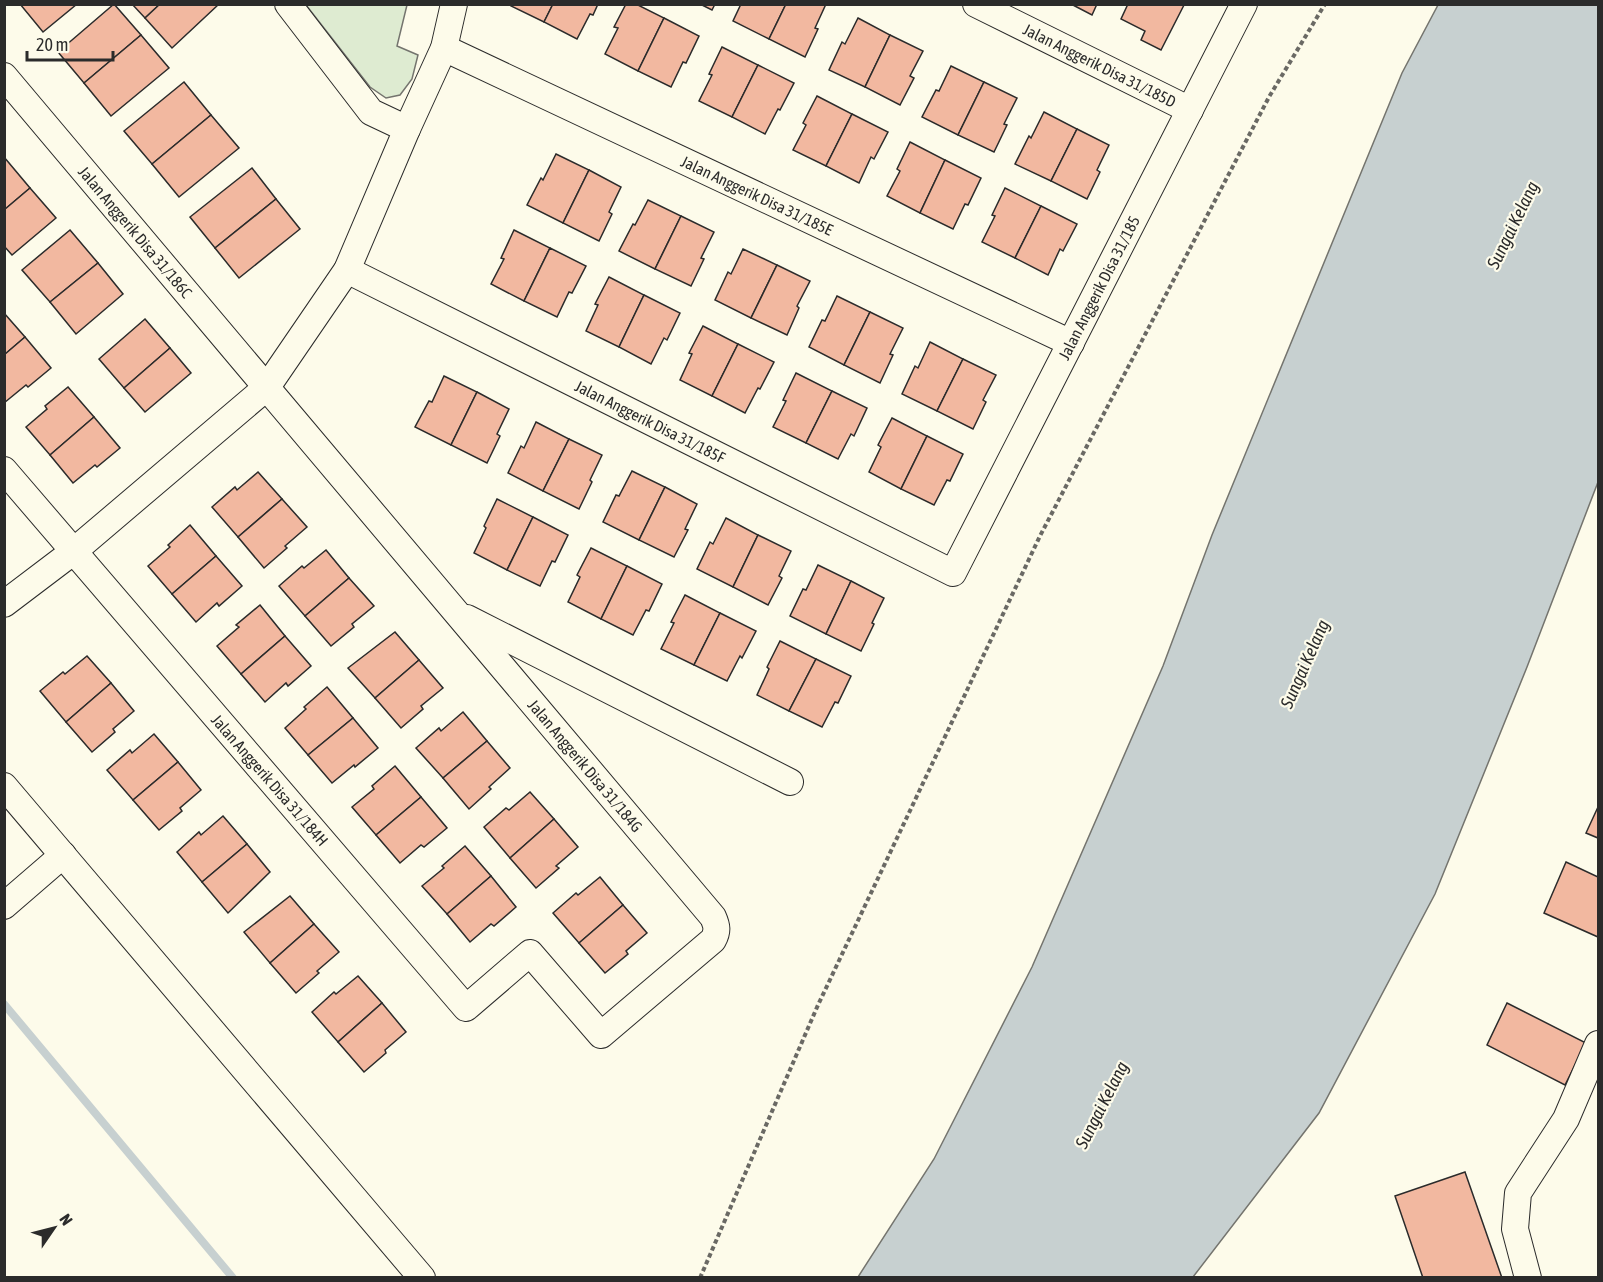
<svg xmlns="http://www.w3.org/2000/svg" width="1603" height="1282" viewBox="0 0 1603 1282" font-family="'Asap Condensed',sans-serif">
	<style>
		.green { fill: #deebd1; stroke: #74746e; stroke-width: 1.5 }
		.water { fill: #c7d0d0; stroke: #74746e; stroke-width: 1.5 }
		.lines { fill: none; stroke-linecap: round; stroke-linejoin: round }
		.stream { stroke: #c7d0d0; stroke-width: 8 }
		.building { fill: #f2b8a0; stroke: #2b2b2b; stroke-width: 1.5 }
		.street-casing { stroke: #2b2b2b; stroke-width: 28 }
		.path { stroke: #6a6964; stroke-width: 4; stroke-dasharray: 4.5 3; stroke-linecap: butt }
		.street { stroke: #fdfbea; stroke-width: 26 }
		.labels { text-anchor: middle; stroke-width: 4.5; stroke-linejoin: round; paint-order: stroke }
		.street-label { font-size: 16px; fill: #2b2b2b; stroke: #fdfbea }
		.water-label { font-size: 18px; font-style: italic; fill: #2b2b2b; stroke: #fdfbea }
	</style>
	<rect width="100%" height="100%" fill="#fdfbea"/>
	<!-- green -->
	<path class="green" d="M306,5H407L397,46L418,55L412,79L400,95L386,98L370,87Z"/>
	<!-- water -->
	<path class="water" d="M1438,5H1598V482L1527,667L1435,894L1319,1113L1193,1277H858L934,1159L1032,967L1163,666L1212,535L1402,73Z"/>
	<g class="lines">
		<!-- stream -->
		<path class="stream" d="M4,1004L233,1278"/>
	</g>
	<!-- building -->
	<g class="building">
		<path d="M20,4H77L43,32Z"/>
		<path d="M114,4L141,35L84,83L58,52Z"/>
		<path d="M132,4H160L145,18Z"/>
		<path d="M160,4H219L172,48L145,18Z"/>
		<path d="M512,4H553L544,22L511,6Z"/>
		<path d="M553,4H598L593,15L590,14L577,39L544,22Z"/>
		<path d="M626,4H636L664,18L638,71L605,54L618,28L614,27Z"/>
		<path d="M700,4H715L712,10Z"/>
		<path d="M741,4H786L769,39L733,21Z"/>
		<path d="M786,4H826L815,28L818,29L805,57L769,39Z"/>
		<path d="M1071,4H1097L1092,15Z"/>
		<path d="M1128,4L1184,5L1161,50L1141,40L1145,31L1121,19Z"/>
		<path d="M664,18L699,36L686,63L683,62L671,87L638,71Z"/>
		<path d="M858,18L890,35L865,87L829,70L842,42L845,44Z"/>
		<path d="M141,35L169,68L111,116L84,83Z"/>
		<path d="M890,35L923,51L910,76L914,78L900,105L865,87Z"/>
		<path d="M722,47L758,65L732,117L699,101L712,75L709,74Z"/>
		<path d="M758,65L794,83L780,110L778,109L765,134L732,117Z"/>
		<path d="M951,66L984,82L958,135L922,117L936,90L939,91Z"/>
		<path d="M184,82L211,115L152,164L124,131Z"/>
		<path d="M984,82L1017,98L1004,124L1007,125L994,152L958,135Z"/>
		<path d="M817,96L852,114L826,166L793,150L806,125L803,123Z"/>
		<path d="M1044,112L1077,129L1051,181L1015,164L1029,136L1031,138Z"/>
		<path d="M852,114L888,132L874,159L871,157L859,183L826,166Z"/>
		<path d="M211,115L239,148L179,197L152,164Z"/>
		<path d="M1077,129L1109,145L1097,170L1100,172L1087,199L1051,181Z"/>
		<path d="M910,142L945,160L920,213L887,196L900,171L897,169Z"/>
		<path d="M556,154L589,170L563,223L527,205L541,178L543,180Z"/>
		<path d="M4,157L30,188L4,210Z"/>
		<path d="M945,160L981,178L968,205L965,204L953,229L920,213Z"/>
		<path d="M252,168L276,199L215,248L190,217Z"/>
		<path d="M589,170L621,187L609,212L612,214L599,241L563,223Z"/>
		<path d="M30,188L56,218L12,255L4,246V210Z"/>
		<path d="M1005,188L1041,206L1015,258L982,242L995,216L992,215Z"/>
		<path d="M276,199L300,229L239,278L215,248Z"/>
		<path d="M648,200L681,216L655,269L619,251L633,224L635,225Z"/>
		<path d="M1041,206L1077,224L1063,251L1060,249L1048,275L1015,258Z"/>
		<path d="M681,216L714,232L701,258L704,259L691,286L655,269Z"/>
		<path d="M70,230L98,263L50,302L22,270Z"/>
		<path d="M514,230L550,248L524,301L491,284L504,259L501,258Z"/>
		<path d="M550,248L586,266L572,293L569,292L557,317L524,301Z"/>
		<path d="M743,249L777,265L751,318L715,300L728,272L731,274Z"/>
		<path d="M98,263L123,294L76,334L50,302Z"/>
		<path d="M777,265L810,281L797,306L799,308L787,335L751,318Z"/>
		<path d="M609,277L644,295L619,347L586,331L598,305L595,304Z"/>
		<path d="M644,295L680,313L667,340L664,338L651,364L619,347Z"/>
		<path d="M837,296L870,312L844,365L809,347L822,320L825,321Z"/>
		<path d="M870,312L903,328L890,354L893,355L880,383L844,365Z"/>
		<path d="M4,313L25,337L4,355Z"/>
		<path d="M145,319L170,348L124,388L99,359Z"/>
		<path d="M703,326L738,344L712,396L680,380L692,354L689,353Z"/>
		<path d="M25,337L51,368L28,387L26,385L4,403V355Z"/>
		<path d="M930,342L963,359L937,411L902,394L915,366L918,368Z"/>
		<path d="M738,344L774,362L760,389L758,388L745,413L712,396Z"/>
		<path d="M170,348L191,373L145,412L124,388Z"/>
		<path d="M963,359L996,375L983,400L986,402L973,429L937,411Z"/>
		<path d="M796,373L832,391L806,443L773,427L786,401L783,400Z"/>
		<path d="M444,376L477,392L451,445L415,427L429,401L432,402Z"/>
		<path d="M68,387L94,417L50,455L26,427L47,409L45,406Z"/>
		<path d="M832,391L867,408L854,436L851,434L838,459L806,443Z"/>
		<path d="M477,392L509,409L497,434L500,436L487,463L451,445Z"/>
		<path d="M94,417L120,448L97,467L95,465L73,483L50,455Z"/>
		<path d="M892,418L927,436L901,489L869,472L881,447L878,445Z"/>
		<path d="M536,422L569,439L543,491L508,473L521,446L524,448Z"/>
		<path d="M927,436L963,454L950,481L947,480L934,505L901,489Z"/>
		<path d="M569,439L602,455L590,480L592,482L579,509L543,491Z"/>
		<path d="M632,471L665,487L639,540L603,522L616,495L619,496Z"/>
		<path d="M258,472L282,499L238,537L212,507L235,487L237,490Z"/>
		<path d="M665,487L697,504L685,529L688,530L674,557L639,540Z"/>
		<path d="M282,499L307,527L285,546L287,548L264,568L238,537Z"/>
		<path d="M497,499L533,517L507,570L474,553L486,528L484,526Z"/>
		<path d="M533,517L568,535L555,562L552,561L540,586L507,570Z"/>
		<path d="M726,518L758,535L733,587L697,569L710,542L713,544Z"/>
		<path d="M190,525L216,556L172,594L148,566L170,547L168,545Z"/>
		<path d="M758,535L791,551L779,576L782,578L768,605L733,587Z"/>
		<path d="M591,548L627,566L601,619L568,602L580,577L577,575Z"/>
		<path d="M326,550L349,578L305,616L279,586L302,566L304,568Z"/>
		<path d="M216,556L242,586L219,606L217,603L196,622L172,594Z"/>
		<path d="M818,565L851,581L826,634L790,616L803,589L806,590Z"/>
		<path d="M627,566L662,584L649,611L646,610L633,635L601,619Z"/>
		<path d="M349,578L374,606L352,624L354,627L331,646L305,616Z"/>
		<path d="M851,581L884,598L872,623L874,624L861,651L826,634Z"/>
		<path d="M685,595L720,613L694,665L661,649L674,623L671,622Z"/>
		<path d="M260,605L285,636L241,674L217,646L239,627L236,625Z"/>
		<path d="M720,613L756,631L742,658L740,656L727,681L694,665Z"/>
		<path d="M395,632L419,660L375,698L348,668Z"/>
		<path d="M285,636L311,666L288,686L286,683L265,702L241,674Z"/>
		<path d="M780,641L816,659L789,711L757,695L769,669L767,667Z"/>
		<path d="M87,656L111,683L66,722L40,691L63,672L65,674Z"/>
		<path d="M816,659L851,676L838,703L835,702L822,727L789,711Z"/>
		<path d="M419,660L443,688L421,706L423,709L401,728L375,698Z"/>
		<path d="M111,683L134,711L113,729L115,732L92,752L66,722Z"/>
		<path d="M327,687L353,718L308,755L285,728L306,709L304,707Z"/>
		<path d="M463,712L487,741L443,778L416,748L439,728L441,731Z"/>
		<path d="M353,718L378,748L355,767L354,765L332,783L308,755Z"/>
		<path d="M154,734L178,762L133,800L107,770L130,750L132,753Z"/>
		<path d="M487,741L510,768L489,787L491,789L469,809L443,778Z"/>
		<path d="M178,762L201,790L180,808L182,811L159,830L133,800Z"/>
		<path d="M395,766L421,797L376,835L352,807L374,789L372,786Z"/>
		<path d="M530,792L554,819L510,858L484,827L506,808L509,810Z"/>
		<path d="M421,797L447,828L424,847L421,845L400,863L376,835Z"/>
		<path d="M1598,807V838L1586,833Z"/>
		<path d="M223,816L247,844L202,882L177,852L199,832L201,835Z"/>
		<path d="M554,819L578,847L556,866L559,868L536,888L510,858Z"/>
		<path d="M247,844L270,872L228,913L202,882Z"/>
		<path d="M465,846L491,876L447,914L422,886L444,868L442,866Z"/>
		<path d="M1566,862L1598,877V937L1544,913Z"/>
		<path d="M491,876L516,907L494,926L491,924L470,942L447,914Z"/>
		<path d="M600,877L623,905L579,943L553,913L576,893L578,895Z"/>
		<path d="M290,896L314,924L270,963L244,932Z"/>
		<path d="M623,905L647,933L626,951L628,954L605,973L579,943Z"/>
		<path d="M314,924L339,952L317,971L319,973L296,993L270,963Z"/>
		<path d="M358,976L382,1003L338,1042L312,1012L334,992L336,994Z"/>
		<path d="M382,1003L406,1032L385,1050L386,1053L364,1072L338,1042Z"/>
		<path d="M1507,1003L1586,1043L1565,1085L1487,1045Z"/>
		<path d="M1465,1172L1502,1278H1423L1395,1196Z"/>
	</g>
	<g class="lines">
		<!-- street casing -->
		<g class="street-casing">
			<g id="street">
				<path d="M288,4L371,112L407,129"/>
				<path id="s1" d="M976,4L1190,110"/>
				<path id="s2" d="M444,48L1071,343"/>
				<path id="s3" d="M4,76L713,917C717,926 718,931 713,940L601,1035L530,953L466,1008L4,470"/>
				<path id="s4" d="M347,270L953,573L1244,4"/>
				<path d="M4,604L74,551L267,387L347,270L407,129L444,48L454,4"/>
				<path d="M467,618L790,782"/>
				<path d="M4,786L422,1278"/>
				<path d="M4,906L63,855"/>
				<path d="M1528,1278L1515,1229L1518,1193L1566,1119L1598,1044"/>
			</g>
		</g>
		<!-- path -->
		<path class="path" d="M700,1278L818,1005L1040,536L1269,97L1325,4"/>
		<!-- street -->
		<use href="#street" class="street"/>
	</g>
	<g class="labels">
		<!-- street labels -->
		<g class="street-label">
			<text dy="6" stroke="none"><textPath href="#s1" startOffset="138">Jalan Anggerik Disa 31/185D</textPath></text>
			<text dy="6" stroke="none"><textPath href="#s2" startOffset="346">Jalan Anggerik Disa 31/185E</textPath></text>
			<text dy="6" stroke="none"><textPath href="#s3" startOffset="204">Jalan Anggerik Disa 31/186C</textPath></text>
			<text dy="6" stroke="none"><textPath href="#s4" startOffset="998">Jalan Anggerik Disa 31/185</textPath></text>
			<text dy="6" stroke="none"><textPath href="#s4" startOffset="339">Jalan Anggerik Disa 31/185F</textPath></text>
			<text dy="6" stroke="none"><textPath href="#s3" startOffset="902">Jalan Anggerik Disa 31/184G</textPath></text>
			<text transform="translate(270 780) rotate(49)" y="6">Jalan Anggerik Disa 31/184H</text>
		</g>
		<!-- water labels -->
		<g class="water-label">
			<text transform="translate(1513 225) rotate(-64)" y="6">Sungai Kelang</text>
			<text transform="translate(1305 664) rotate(-66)" y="6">Sungai Kelang</text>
			<text transform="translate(1102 1105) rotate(-63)" y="6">Sungai Kelang</text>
		</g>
	</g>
	<!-- border -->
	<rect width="1603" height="1282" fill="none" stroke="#2b2b2b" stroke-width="12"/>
	<!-- north arrow -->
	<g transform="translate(54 1228) rotate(55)" stroke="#fdfbea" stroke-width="4.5" paint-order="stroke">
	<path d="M0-4.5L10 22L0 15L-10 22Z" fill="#2b2b2b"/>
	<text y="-9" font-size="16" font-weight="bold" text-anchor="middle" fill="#2b2b2b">N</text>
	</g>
	<!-- scale -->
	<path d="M27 51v9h86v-9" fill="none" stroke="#2b2b2b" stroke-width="3"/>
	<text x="36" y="51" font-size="18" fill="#2b2b2b" stroke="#fdfbea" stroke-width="4.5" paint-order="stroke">20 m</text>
</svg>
